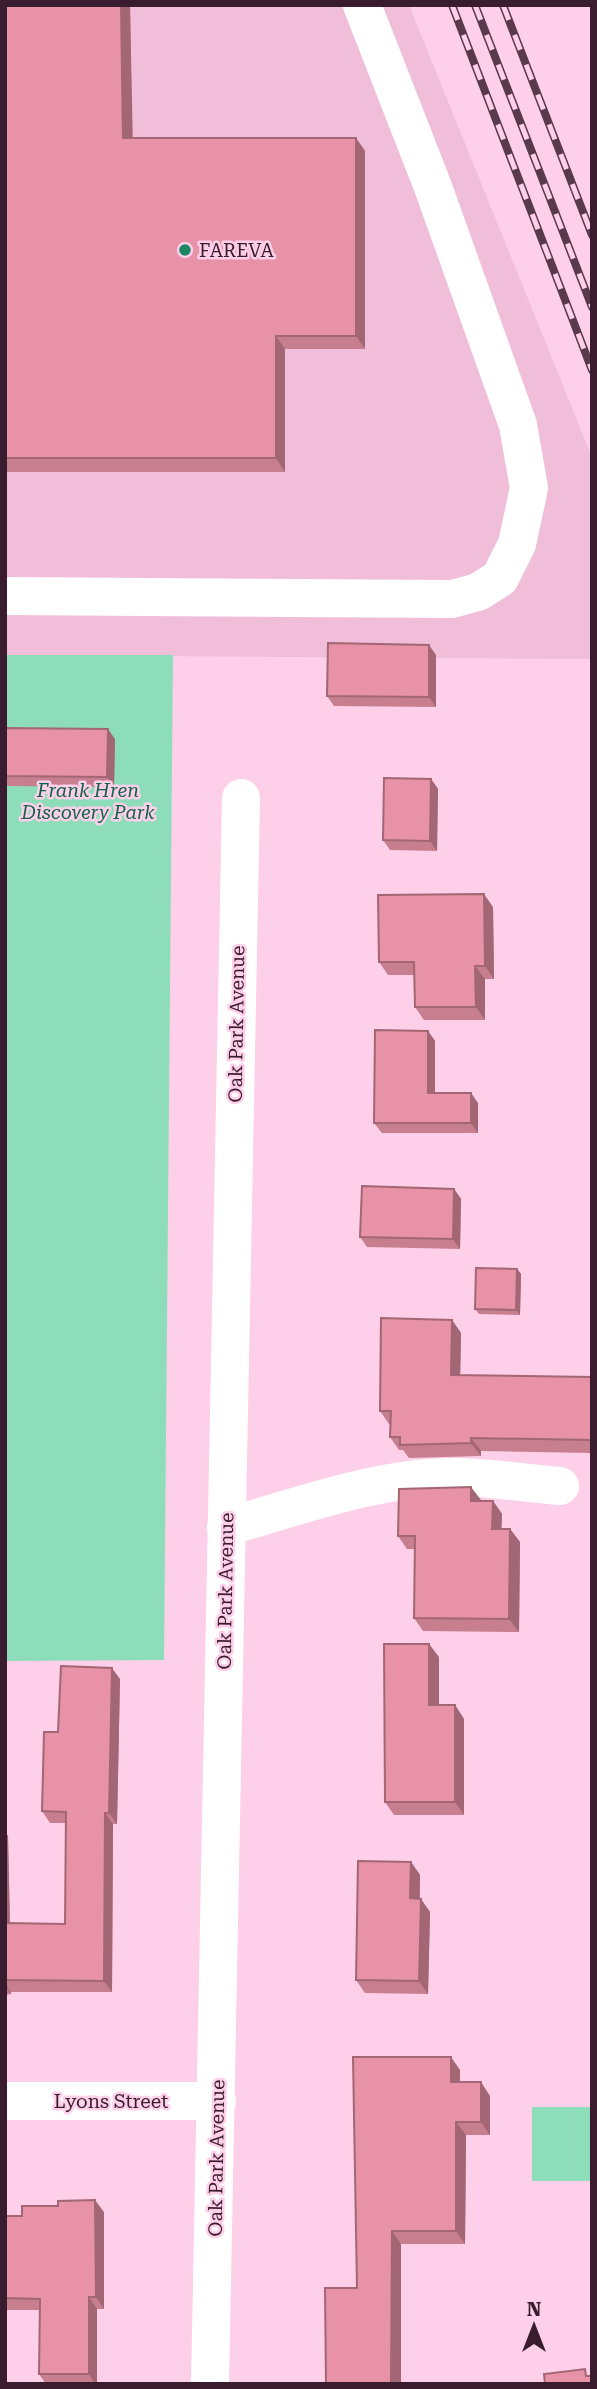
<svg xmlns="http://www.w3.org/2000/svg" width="597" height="2389" viewBox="0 0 597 2389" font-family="'Roboto Serif',serif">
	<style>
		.built { fill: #f1beda }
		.green { fill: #8eddba }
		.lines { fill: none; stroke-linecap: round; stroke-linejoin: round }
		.minor { stroke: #fff; stroke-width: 38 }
		.rail-casing { stroke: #59394c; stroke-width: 8 }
		.rail { stroke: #fecfe8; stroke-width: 5; stroke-dasharray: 16; stroke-linecap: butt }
		.wall { fill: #c77e8f }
		.shaded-wall { fill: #a26674 }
		.building { fill: #e792a6; stroke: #a26674; stroke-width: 2 }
		.poi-dot { fill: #1d8663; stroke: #fecfe8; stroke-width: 2.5 }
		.labels { text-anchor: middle; stroke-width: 5; stroke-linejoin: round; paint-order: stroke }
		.poi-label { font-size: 19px; fill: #391c2d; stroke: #fecfe8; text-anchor: start }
		.park-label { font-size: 19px; font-style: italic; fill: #106348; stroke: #fecfe8 }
		.street-label { font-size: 19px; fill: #391c2d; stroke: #fecfe8 }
	</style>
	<rect width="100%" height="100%" fill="#fecfe8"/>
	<!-- built -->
	<path class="built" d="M5,5H409L592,457V659L5,655Z"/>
	<!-- green -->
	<g class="green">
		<path d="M5,655H173L164,1660L5,1661Z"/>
		<rect x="532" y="2107" width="60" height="74"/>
	</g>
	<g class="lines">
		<!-- minor -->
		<g class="minor">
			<path d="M5,596L452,599L478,592L500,578L517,544L529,488L518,425L433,187L362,5"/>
			<path d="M226,1527C301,1506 379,1476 458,1477C492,1478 526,1483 560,1486"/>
			<path d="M5,2101H217"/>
			<path d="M210,2384L241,798"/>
		</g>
		<!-- rail casing -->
		<g class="rail-casing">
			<g id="rail">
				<path d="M452,5L592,370"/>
				<path d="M475,5L592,307"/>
				<path d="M503,5L592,235"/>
			</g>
		</g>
		<!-- rail -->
		<use href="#rail" class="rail"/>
	</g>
	<!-- wall -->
	<g class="wall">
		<path d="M5,5H130L132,138H356L365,151V349H285V472H5Z"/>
		<path d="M436,655V707L334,706L327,696Z"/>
		<path d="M5,728L115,739L114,787L8,786L5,782Z"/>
		<path d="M431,779L438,789L437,851L390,850L383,840Z"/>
		<path d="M493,907L494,979H485V1020H424L415,1007L414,975H388L379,962Z"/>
		<path d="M428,1031L435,1041V1093L478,1103V1133H382L374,1123Z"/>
		<path d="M454,1189L461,1199L460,1249L367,1247L360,1237Z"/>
		<path d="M517,1269L521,1274L520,1315L479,1314L475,1309Z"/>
		<path d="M452,1320L461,1333L460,1375L592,1377V1453L481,1451V1456L409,1458L403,1450H399L390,1437V1424H389L380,1411Z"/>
		<path d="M481,1500V1501H493L502,1514L501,1529H510L520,1542L519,1632L423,1631L414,1618L415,1549H407L398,1536Z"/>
		<path d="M439,1657V1705H455L464,1719V1815H394L385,1802Z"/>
		<path d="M120,1679L117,1824H113L112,1992H11V1994L5,1995V1832L8,1836L10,1923L65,1924L66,1823H50L42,1811L58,1732Z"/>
		<path d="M411,1862L420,1875V1899L430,1912L428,1994L365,1993L356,1980Z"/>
		<path d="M460,2070V2082L490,2096V2135H466L465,2244H401L357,2288Z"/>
		<path d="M104,2212V2309H97V2384H46L39,2374L40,2310H5V2216Z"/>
	</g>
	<!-- shaded-wall -->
	<g class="shaded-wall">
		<path d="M121,5H130L133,151L123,138Z"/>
		<path d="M356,138L365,151V349L356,336Z"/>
		<path d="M276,336L285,349V472L276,458Z"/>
		<path d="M429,645L436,655V707L429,697Z"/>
		<path d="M108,729L115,739L114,787L107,777Z"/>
		<path d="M431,779L438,789L437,851L430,841Z"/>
		<path d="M484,894L493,907L494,979L485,966Z"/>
		<path d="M475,966L485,979V1020L476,1007Z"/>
		<path d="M428,1031L435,1041V1103L428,1093Z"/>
		<path d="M471,1093L478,1103V1133L471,1123Z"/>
		<path d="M454,1189L461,1199L460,1249L453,1239Z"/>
		<path d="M517,1269L521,1274L520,1315L516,1310Z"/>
		<path d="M452,1320L461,1333L460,1388L451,1375Z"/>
		<path d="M471,1438L481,1451V1456L471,1443Z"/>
		<path d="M471,1487L481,1500V1514L471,1501Z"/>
		<path d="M493,1501L502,1514L501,1542L492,1529Z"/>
		<path d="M510,1529L520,1542L519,1632L509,1619Z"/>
		<path d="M429,1644L439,1657V1719L429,1705Z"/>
		<path d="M112,1668L120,1679L117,1824L109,1813Z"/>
		<path d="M455,1705L464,1719V1815L455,1802Z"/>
		<path d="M105,1813L113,1824L112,1992L104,1981Z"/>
		<path d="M5,1832L8,1836L10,1934L5,1928Z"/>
		<path d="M411,1862L420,1875L419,1911L410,1898Z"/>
		<path d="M421,1899L430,1912L428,1994L419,1981Z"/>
		<path d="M5,1984L11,1992V1994L5,1986Z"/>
		<path d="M451,2057L460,2070V2095L451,2082Z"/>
		<path d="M481,2082L490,2096V2135L481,2122Z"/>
		<path d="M456,2122L466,2135L465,2244L456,2231Z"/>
		<path d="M95,2200L104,2212V2309L96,2297Z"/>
		<path d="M392,2231L401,2244V2384H391Z"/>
		<path d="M89,2297L97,2309V2384H95L89,2374Z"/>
	</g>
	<!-- building -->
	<g class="building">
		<path d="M5,5H121L123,138H356V336H276V458H5Z"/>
		<path d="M328,643L429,645V697L327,696Z"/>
		<path d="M5,728L108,729L107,777L5,776Z"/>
		<path d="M384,778L431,779L430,841L383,840Z"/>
		<path d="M484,894L485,966H475L476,1007H415L414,962H379L378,895Z"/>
		<path d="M375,1030L428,1031V1093H471V1123H374Z"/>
		<path d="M362,1186L454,1189L453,1239L360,1237Z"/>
		<path d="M476,1268L517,1269L516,1310L475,1309Z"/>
		<path d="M381,1318L452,1320L451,1375L592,1377V1440L471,1438V1443L400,1445V1437H390L391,1411H380Z"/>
		<path d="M471,1487V1501H493L492,1529H510L509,1619L414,1618L415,1536H398L399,1489Z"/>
		<path d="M384,1644H429V1705H455V1802H385Z"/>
		<path d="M61,1666L112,1668L109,1813H105L104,1981L5,1980V1923L65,1924L66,1812L42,1811L44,1732H58Z"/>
		<path d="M358,1861L411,1862L410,1898L421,1899L419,1981L356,1980Z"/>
		<path d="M353,2057H451V2082H481V2122H456V2231H392L391,2384H326L325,2288H357Z"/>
		<path d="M95,2200L96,2297H89V2374H39L40,2299L5,2298V2216H22V2206H58V2201Z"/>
		<path d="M585,2369L586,2376H592V2384H545L544,2374Z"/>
	</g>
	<!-- markers -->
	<circle class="poi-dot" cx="185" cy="250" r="7"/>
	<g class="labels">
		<!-- poi labels -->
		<g class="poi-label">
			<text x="199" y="257">FAREVA</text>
		</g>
		<!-- park labels -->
		<g class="park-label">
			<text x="88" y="797">Frank Hren<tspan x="88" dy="22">Discovery Park</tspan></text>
		</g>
		<!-- street labels -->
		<g class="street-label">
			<text transform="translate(236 1024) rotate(-89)" y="7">Oak Park Avenue</text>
			<text transform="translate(225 1591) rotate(-89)" y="7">Oak Park Avenue</text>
			<text x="111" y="2108">Lyons Street</text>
			<text transform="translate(216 2158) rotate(-89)" y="7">Oak Park Avenue</text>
		</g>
	</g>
	<!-- border -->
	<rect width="597" height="2389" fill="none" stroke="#391c2d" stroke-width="14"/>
	<!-- north arrow -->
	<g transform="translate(534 2326)" stroke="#fecfe8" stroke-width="5" paint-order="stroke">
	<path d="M0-5L12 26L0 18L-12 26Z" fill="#391c2d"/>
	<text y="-10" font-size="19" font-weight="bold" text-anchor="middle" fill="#391c2d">N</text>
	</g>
</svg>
